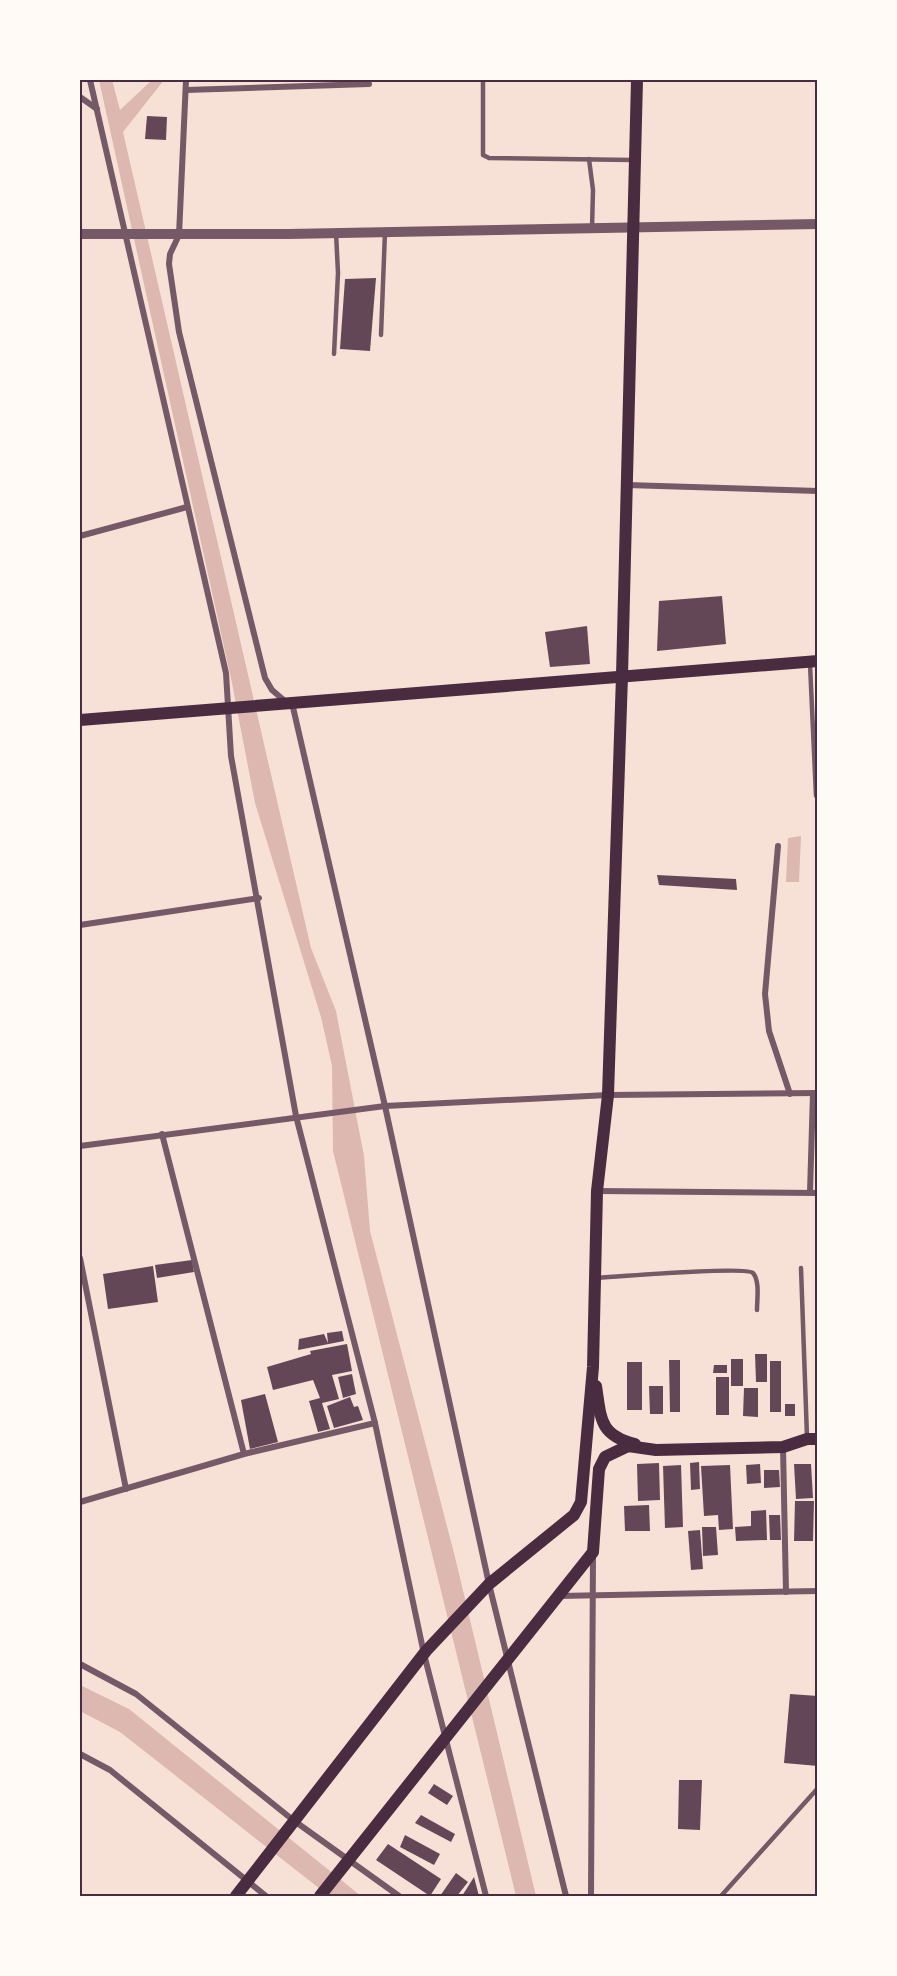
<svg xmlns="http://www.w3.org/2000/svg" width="897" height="1976" viewBox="0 0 897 1976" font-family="'Source Serif 4',serif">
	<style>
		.water { fill: #dcb8b0 }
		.building { fill: #644757 }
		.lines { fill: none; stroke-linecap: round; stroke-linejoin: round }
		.service { stroke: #755966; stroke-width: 4.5 }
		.minor { stroke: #755966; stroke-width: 6 }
		.tertiary { stroke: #755966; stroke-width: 10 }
		.secondary { stroke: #4a2c40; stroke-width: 12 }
		.neatline { fill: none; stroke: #4a2c40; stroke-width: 2 }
	</style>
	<rect width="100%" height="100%" fill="#f7e1d7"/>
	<!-- water -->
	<g class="water">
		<path d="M99,80H112L120,110L152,80H164L123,132L311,948L336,1011L364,1156L370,1231L455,1557L536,1896H516L333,1151L332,1066L321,1017L255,803L232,683Z"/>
		<path d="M801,836L799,882H786L788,838Z"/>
		<path d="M80,1685L129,1709L361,1896H329L120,1732L80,1711Z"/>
	</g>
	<!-- building -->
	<g class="building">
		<path d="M147,116L167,117L166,140L145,139Z"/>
		<path d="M376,278L370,351L340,349L345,279Z"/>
		<path d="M722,596L726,644L657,651L659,601Z"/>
		<path d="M587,626L590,664L550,667L545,632Z"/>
		<path d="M657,875L736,879L737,890L659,885Z"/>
		<path d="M192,1260L194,1272L157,1278L155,1265Z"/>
		<path d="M153,1266L158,1302L108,1309L103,1274Z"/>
		<path d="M342,1331L344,1341L298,1350L299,1339L324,1334L328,1343L327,1333Z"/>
		<path d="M347,1344L352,1371L332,1375L339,1399L322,1403L330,1429L318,1432L309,1401L320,1398L313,1380L273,1390L267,1367L311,1354L310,1351Z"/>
		<path d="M755,1354H767V1382H756Z"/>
		<rect x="731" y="1359" width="12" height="27"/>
		<path d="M669,1360H680V1412H670Z"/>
		<rect x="770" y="1361" width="11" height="51"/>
		<rect x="627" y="1362" width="15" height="48"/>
		<path d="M714,1365H727V1373H713Z"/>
		<path d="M352,1374L356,1394L343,1398L338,1377Z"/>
		<rect x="716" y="1377" width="13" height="38"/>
		<path d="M649,1386H663V1414H650Z"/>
		<path d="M744,1388H758V1417L743,1416Z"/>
		<path d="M265,1394L278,1442L250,1449L241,1400Z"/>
		<path d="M350,1397L354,1407L358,1406L363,1420L334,1428L327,1406Z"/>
		<rect x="785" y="1404" width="10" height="12"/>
		<path d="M699,1462L700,1489L691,1490L690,1463Z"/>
		<path d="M659,1463L660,1500L638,1501L637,1464Z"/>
		<path d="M760,1464L761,1483L747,1484L746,1465Z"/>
		<path d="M794,1464H811L813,1498L796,1499Z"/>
		<path d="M681,1465L683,1527L665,1528L663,1466Z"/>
		<path d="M730,1465L733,1529L719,1530L718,1515L704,1516L701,1466Z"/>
		<path d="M764,1470H779L780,1487L764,1488Z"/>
		<path d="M795,1501H814L813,1541H794Z"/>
		<path d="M649,1505L650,1531H625L624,1506Z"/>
		<path d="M766,1510L767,1540L736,1541L735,1527L751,1526V1511Z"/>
		<path d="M769,1515H780L781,1540H770Z"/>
		<path d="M702,1527H716L718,1555L703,1556Z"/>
		<path d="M700,1530L703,1569L691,1570L688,1531Z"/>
		<path d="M790,1694L818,1696V1766L784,1763Z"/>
		<path d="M679,1780H702L700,1830L678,1829Z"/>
		<path d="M434,1784L453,1796L447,1805L428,1793Z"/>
		<path d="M421,1815L455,1834L451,1842L415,1823Z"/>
		<path d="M405,1835L440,1854L434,1865L400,1847Z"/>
		<path d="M388,1844L441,1879L430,1896L376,1860Z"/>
		<path d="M456,1873L468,1882L457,1896H440Z"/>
		<path d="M474,1877L479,1896H462Z"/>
	</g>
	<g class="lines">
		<!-- service -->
		<g class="service">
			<path d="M483,82V155L489,158L632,160"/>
			<path d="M589,159L593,190L592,229"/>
			<path d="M381,335L385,232"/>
			<path d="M334,354L338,273L336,233"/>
			<path d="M810,664L816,796"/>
			<path d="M801,1268L807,1437"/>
			<path d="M595,1278C615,1277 746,1266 753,1273C760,1281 757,1299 757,1310"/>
			<path d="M721,1896L818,1788"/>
		</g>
		<!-- minor -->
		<g class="minor">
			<path d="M90,80L226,673L231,756L296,1116L375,1423L424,1654L486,1896"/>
			<path d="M186,80L179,235L170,254L169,264L179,332L265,678L272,690L286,702"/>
			<path d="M186,90L369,84"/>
			<path d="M80,97L97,109"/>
			<path d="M627,485L818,491"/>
			<path d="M80,536L187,507"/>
			<path d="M292,703L385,1106L489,1584L566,1896"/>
			<path d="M778,846L765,994L769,1031L790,1094"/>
			<path d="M80,925L259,898"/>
			<path d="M162,1134L244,1454"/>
			<path d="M80,1146L385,1106L608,1095L818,1093"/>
			<path d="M597,1191L818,1193"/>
			<path d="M810,1192L813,1093"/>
			<path d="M80,1258L126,1489"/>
			<path d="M783,1447L786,1592"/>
			<path d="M80,1502L244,1454L375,1423"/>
			<path d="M559,1596L818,1591"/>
			<path d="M80,1664L136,1694L293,1820L399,1896"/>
			<path d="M80,1754L110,1770L266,1896"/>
			<path d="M591,1896L593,1555"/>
		</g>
		<!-- tertiary -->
		<path class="tertiary" d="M80,234H289L818,224"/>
		<!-- secondary -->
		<g class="secondary">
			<path d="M80,720L818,661"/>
			<path d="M596,1386C601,1418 599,1435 635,1444"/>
			<path d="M236,1896L426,1651L489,1584L574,1515L581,1502L593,1367L597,1191L608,1095L622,676L637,80"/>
			<path d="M320,1896L593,1552L599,1469L605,1457L628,1446L656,1450L783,1447L807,1439H818"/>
		</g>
	</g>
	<!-- border -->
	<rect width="897" height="1976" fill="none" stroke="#fffaf5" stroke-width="162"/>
	<rect x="81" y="81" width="735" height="1814" class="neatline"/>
</svg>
